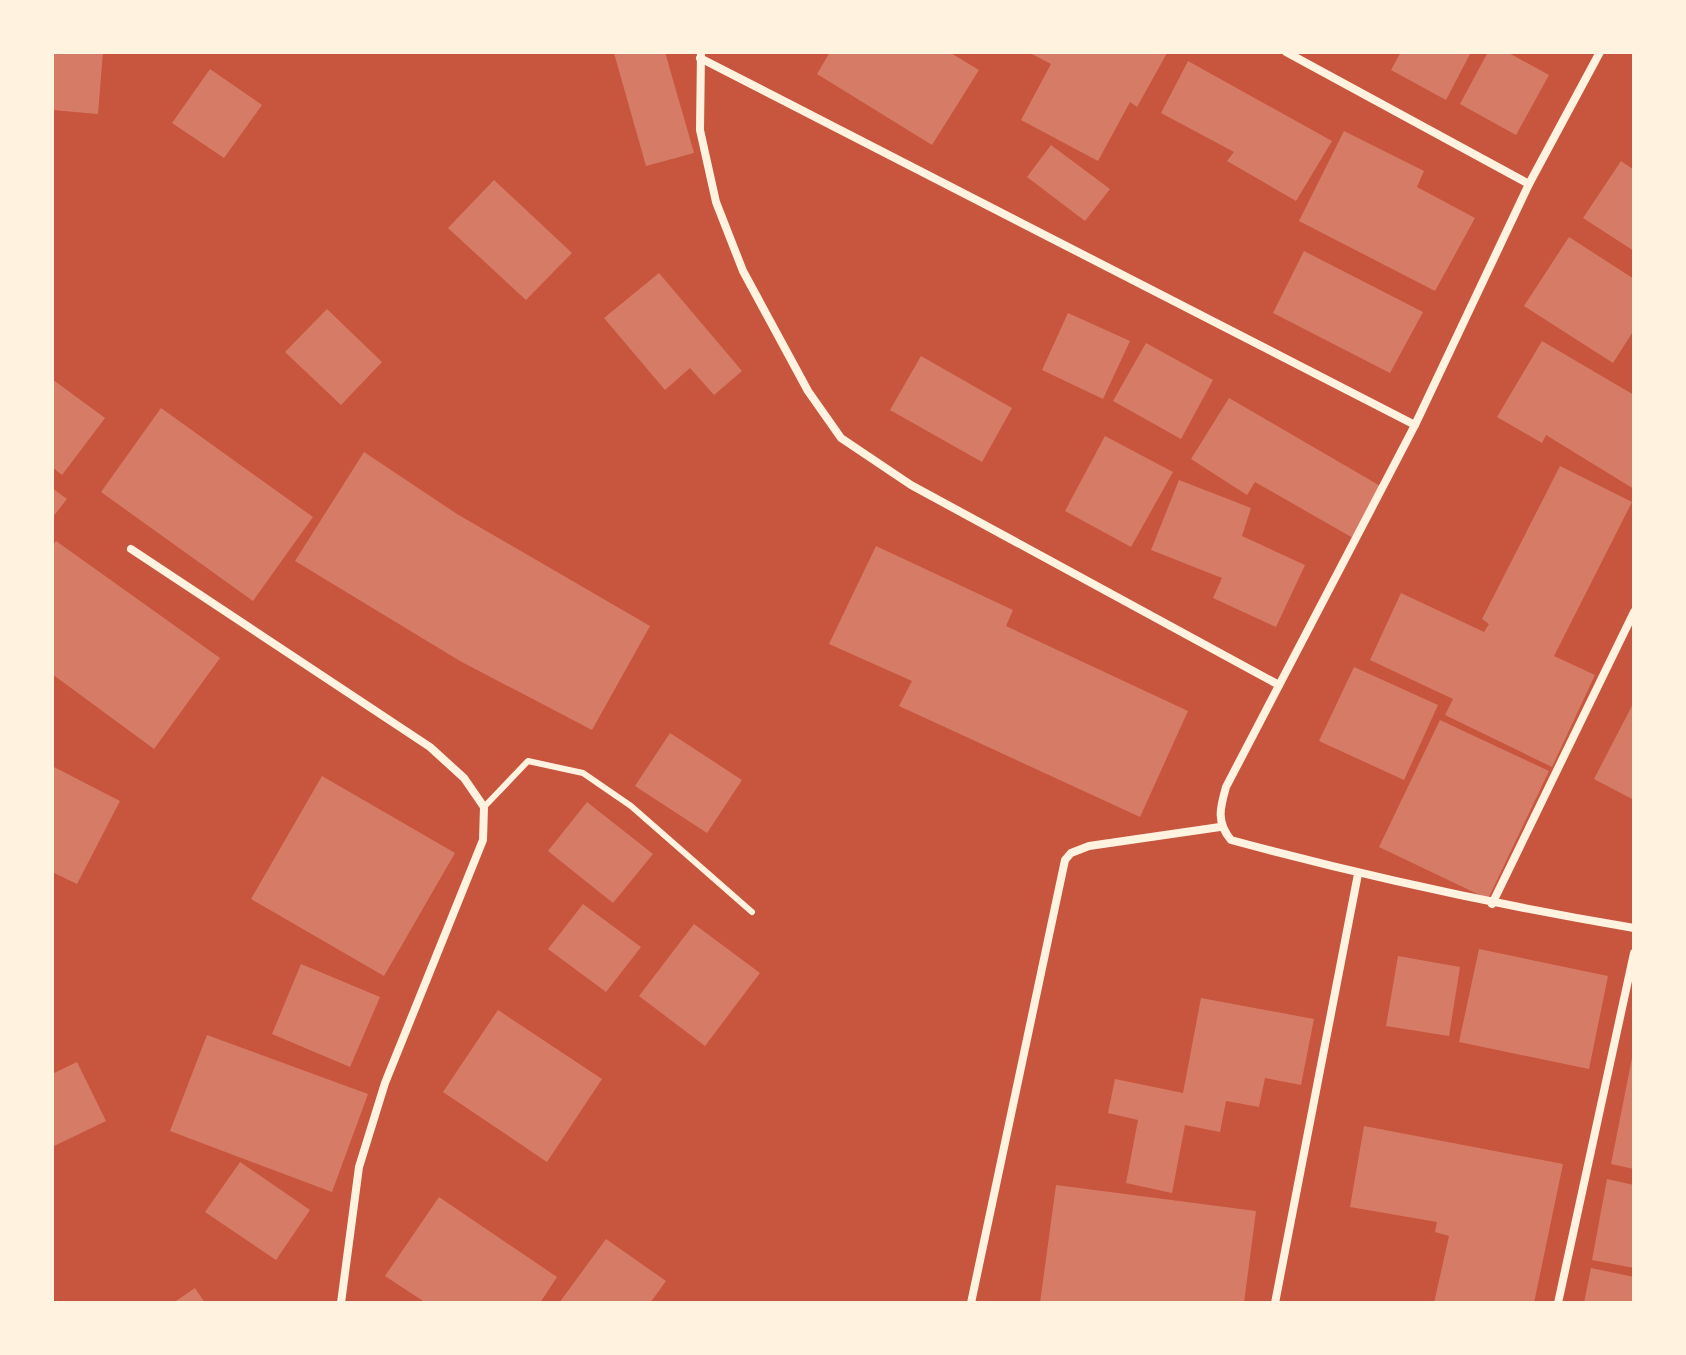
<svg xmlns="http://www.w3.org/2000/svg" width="1686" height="1355" viewBox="0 0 1686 1355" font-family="'Golos Text',sans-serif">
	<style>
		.building { fill: #d67c66 }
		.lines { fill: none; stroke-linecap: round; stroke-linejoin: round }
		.service { stroke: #fff3e0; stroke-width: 6 }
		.minor { stroke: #fff3e0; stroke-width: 8 }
	</style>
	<rect width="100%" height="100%" fill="#c8553d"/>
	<!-- building -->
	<g class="building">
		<path d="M52,52H103L98,114L52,110Z"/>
		<path d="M665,52L694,153L646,166L614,53Z"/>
		<path d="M830,52H949L979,70L932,145L817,74Z"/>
		<path d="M1028,52H1164L1167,53L1137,107L1130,102L1098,161L1021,120L1051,64Z"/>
		<path d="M1401,52H1471L1446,100L1391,70Z"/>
		<path d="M1488,52H1507L1549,75L1516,135L1460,104Z"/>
		<path d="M1188,61L1332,141L1296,201L1227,161L1234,152L1161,113Z"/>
		<path d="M210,69L262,105L224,158L172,123Z"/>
		<path d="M1344,131L1424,171L1417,187L1475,218L1435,291L1299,221Z"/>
		<path d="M1051,145L1110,189L1085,221L1027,177Z"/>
		<path d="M1621,161L1634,170V251L1583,218Z"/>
		<path d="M494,180L572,253L526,300L448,228Z"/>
		<path d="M1569,237L1634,279V330L1613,363L1524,306Z"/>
		<path d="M1304,251L1423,312L1390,373L1273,313Z"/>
		<path d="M659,273L742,371L714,395L690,368L665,390L604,318Z"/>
		<path d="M327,309L382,362L341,405L285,352Z"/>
		<path d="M1068,313L1130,341L1103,399L1042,370Z"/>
		<path d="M1542,341L1634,395V489L1546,435L1542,443L1497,417Z"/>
		<path d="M1146,343L1213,380L1181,439L1113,401Z"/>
		<path d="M921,356L1012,408L982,462L890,410Z"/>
		<path d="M52,379L105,418L62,475L52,467Z"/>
		<path d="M1229,398L1382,487L1353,538L1255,482L1247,495L1191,459Z"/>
		<path d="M161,408L313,517L253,601L101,492Z"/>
		<path d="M1105,436L1173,472L1131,547L1065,511Z"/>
		<path d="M364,452L457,514L650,626L592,730L460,661L295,561Z"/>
		<path d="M1560,466L1632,502L1554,656L1595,675L1552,767L1445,715L1453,699L1370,660L1401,593L1484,632L1489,624L1482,619Z"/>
		<path d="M1179,480L1251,508L1242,536L1305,565L1276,627L1213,598L1222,578L1151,550Z"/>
		<path d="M52,488L67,499L52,518Z"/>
		<path d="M56,541L220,658L154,749L52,674V546Z"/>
		<path d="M876,546L1013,610L1006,626L1188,711L1140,817L899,706L912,681L829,644Z"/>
		<path d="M1354,667L1438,705L1404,780L1319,741Z"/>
		<path d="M1634,702V800L1594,779Z"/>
		<path d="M1440,720L1549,771L1488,899L1379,847Z"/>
		<path d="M670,733L742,780L707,833L635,786Z"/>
		<path d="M52,766L120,801L77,884L52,872Z"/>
		<path d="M322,776L455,853L384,976L251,899Z"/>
		<path d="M587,802L653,854L613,903L548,851Z"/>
		<path d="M583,904L641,947L606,992L548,949Z"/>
		<path d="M694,924L760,973L705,1046L639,996Z"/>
		<path d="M1479,949L1608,976L1589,1069L1459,1042Z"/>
		<path d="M1398,956L1460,967L1449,1036L1386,1026Z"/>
		<path d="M301,964L380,997L350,1067L272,1034Z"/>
		<path d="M1201,998L1314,1019L1301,1085L1265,1078L1259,1107L1226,1101L1220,1132L1185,1125L1172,1193L1126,1183L1138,1120L1108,1113L1115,1079L1183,1093Z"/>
		<path d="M498,1010L602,1079L547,1162L443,1092Z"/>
		<path d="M207,1035L368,1094L332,1192L170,1131Z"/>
		<path d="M1633,1053H1634V1169L1611,1164Z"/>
		<path d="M77,1062L106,1121L52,1147V1074Z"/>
		<path d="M1364,1126L1563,1164L1534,1303H1434L1449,1236L1435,1232L1437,1222L1350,1207Z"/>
		<path d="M240,1162L310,1210L276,1260L205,1212Z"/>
		<path d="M1607,1179L1634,1185V1268L1592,1260Z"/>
		<path d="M1056,1185L1256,1211L1244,1303H1040Z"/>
		<path d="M439,1197L557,1277L540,1303H426L385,1276Z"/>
		<path d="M606,1239L666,1281L650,1303H559Z"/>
		<path d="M1591,1268L1634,1277V1303H1584Z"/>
		<path d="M195,1288L205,1303H173Z"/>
	</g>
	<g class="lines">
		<!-- service -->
		<path class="service" d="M484,807L528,761L583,773L631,806L752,912"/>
		<!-- minor -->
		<g class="minor">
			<path d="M701,52L700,130L716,202L743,271L808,391L841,438L911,485L1279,685"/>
			<path d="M1286,52L1529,184"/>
			<path d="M1600,52L1529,184L1415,425L1226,787C1220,808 1216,822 1231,840C1364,876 1498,905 1634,928"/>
			<path d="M700,58L1415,425"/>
			<path d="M131,549L430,747L464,778L484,807L483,840L385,1083L359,1167L341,1303"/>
			<path d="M1492,904L1634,612"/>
			<path d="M971,1303L1065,860L1071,853L1089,846L1220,827"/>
			<path d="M1275,1303L1358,874"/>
			<path d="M1558,1303L1634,953"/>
		</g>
	</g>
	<!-- border -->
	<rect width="1686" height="1355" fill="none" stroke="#fff3e0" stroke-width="108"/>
</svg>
